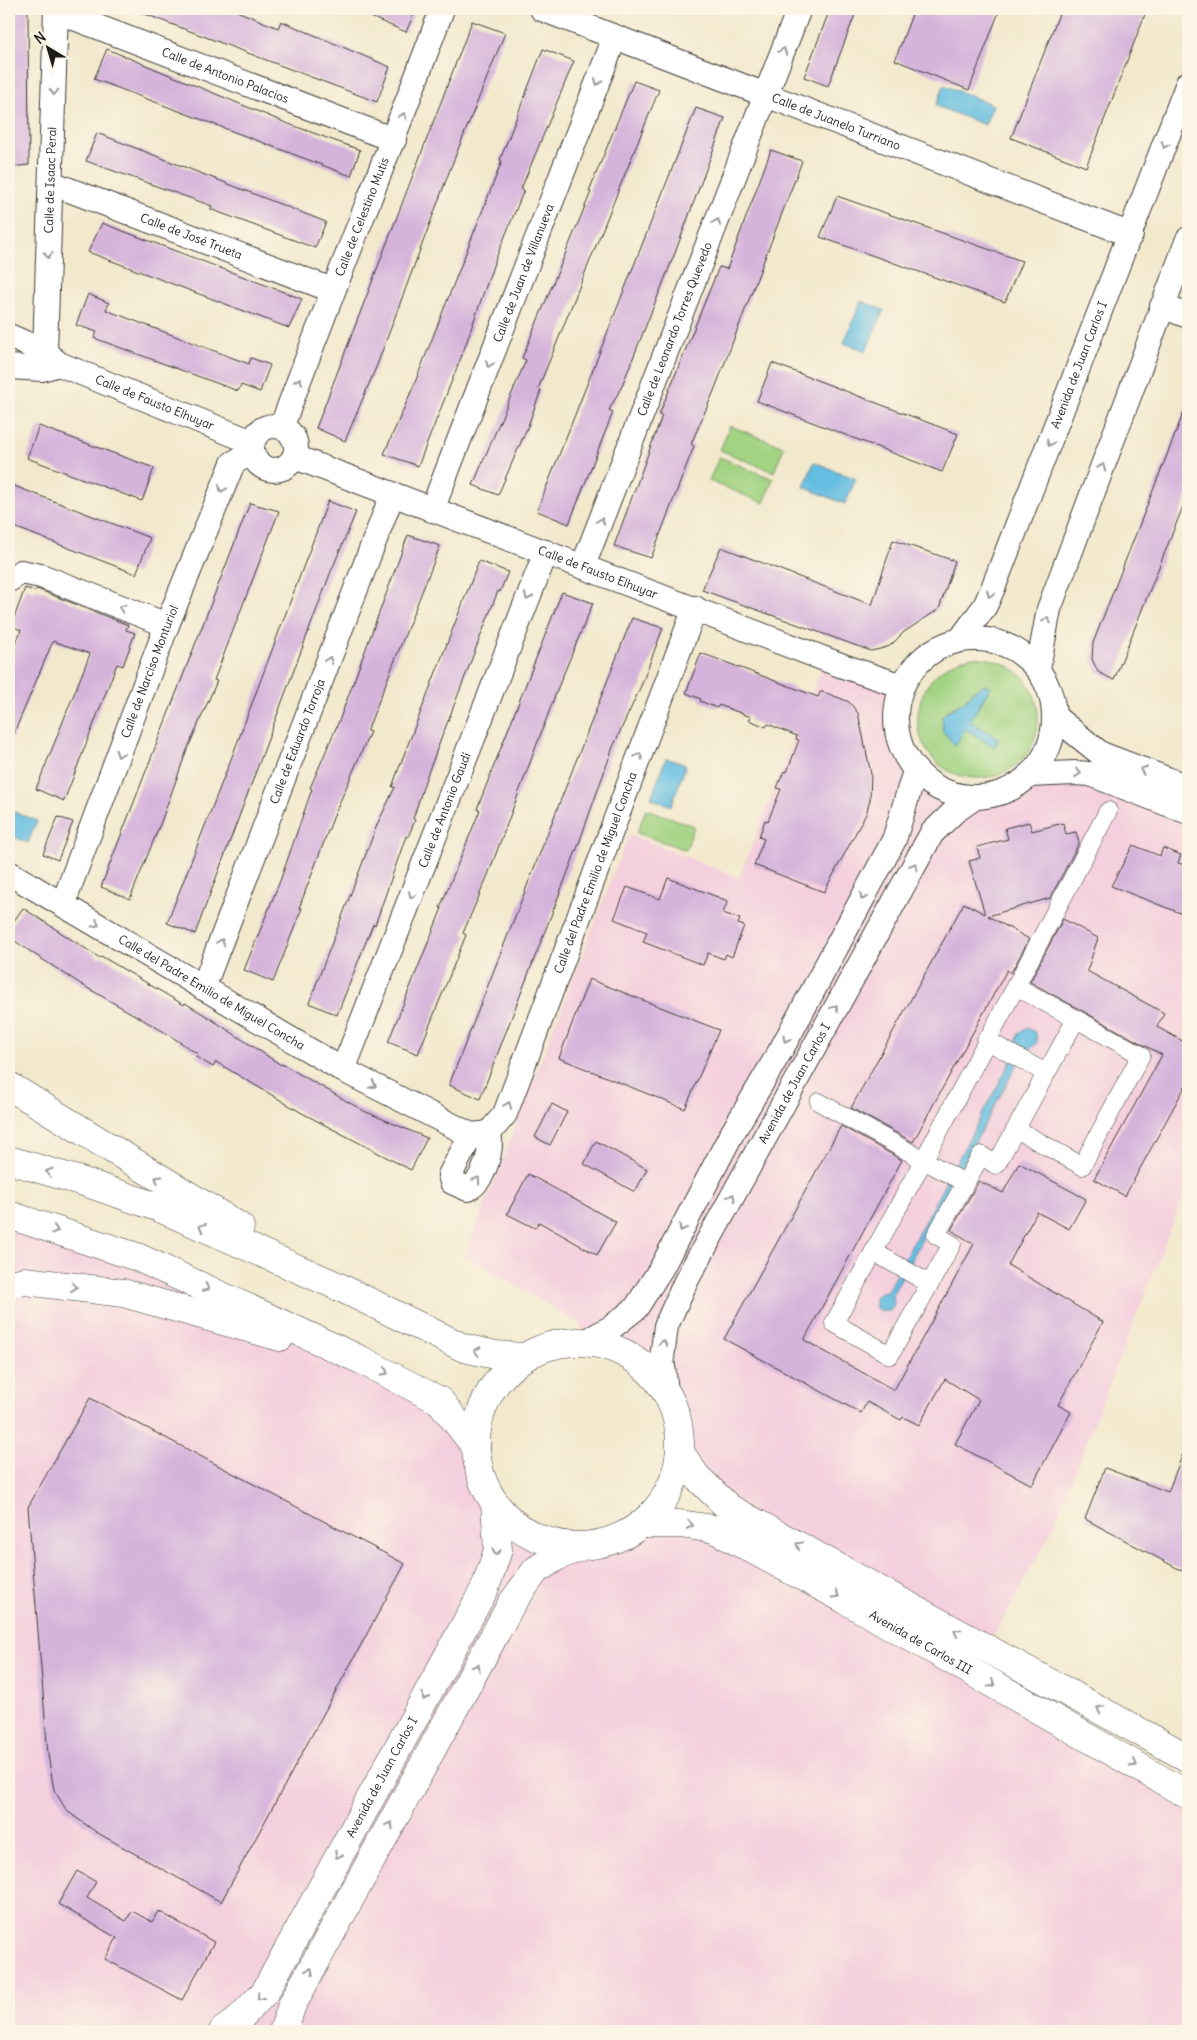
<svg xmlns="http://www.w3.org/2000/svg" width="1197" height="2040" viewBox="0 0 1197 2040" font-family="Delius,sans-serif">
	<style>
		.built { fill: #f4cfdd }
		.green { fill: #a1d382; stroke: #5e784f; fill-rule: evenodd }
		.water { fill: #63bee1; stroke: #406d7e }
		.building { fill: #d5b4db }
		.lines { fill: none; stroke-linecap: round; stroke-linejoin: round }
		.pedestrian-casing { stroke: #3c3b37; stroke-width: 19 }
		.minor-casing { stroke: #3c3b37; stroke-width: 26 }
		.tertiary-casing { stroke: #3c3b37; stroke-width: 29 }
		.pedestrian { stroke: #fff; stroke-width: 18 }
		.minor { stroke: #fff; stroke-width: 24 }
		.tertiary { stroke: #fff; stroke-width: 28 }
		.oneway { stroke: #999 }
		.labels { text-anchor: middle; stroke-width: 4.5; stroke-linejoin: round; paint-order: stroke }
		.street-label { font-size: 12px; fill: #1c1c1c; stroke: #fcf5e5 }
	</style>
	<rect width="100%" height="100%" fill="#fcf5e5"/>
	<filter id="ink" filterUnits="userSpaceOnUse"><feTurbulence type="fractalNoise" baseFrequency=".02" numOctaves="2"/><feDisplacementMap in="SourceGraphic" scale="10" xChannelSelector="R" yChannelSelector="G"/><feConvolveMatrix kernelMatrix="1 2 1 2 8 2 1 2 1" color-interpolation-filters="sRGB"/></filter>
	<filter id="wash" filterUnits="userSpaceOnUse"><feTurbulence type="fractalNoise" baseFrequency=".0096" numOctaves="4" result="noise"/><feDisplacementMap in="SourceGraphic" scale="20" xChannelSelector="R" yChannelSelector="G"/><feGaussianBlur stdDeviation="1.12" result="paint"/><feColorMatrix in="noise" values="0 0 0 0 0 0 0 0 0 0 0 0 0 0 0 0 0 1.4 0 .05"/><feComposite in="paint" operator="in"/></filter>
	<g filter="url(#wash)">
		<rect width="100%" height="100%" fill="#f2e9cd"/>
		<!-- built -->
		<g class="built">
			<path d="M825,659L902,686L896,708V730L902,752L915,771L932,786L952,795L974,798L999,794L1016,786L1029,775L1054,773L1188,812V1184L1051,1532L987,1648L780,1535L680,1452V1436L673,1406L657,1378L645,1367L617,1350L585,1342L579,1323L465,1256L629,834L739,878Z"/>
			<path d="M9,1215L440,1401L476,1447L481,1475L495,1503L508,1518L534,1536L564,1545L582,1546L614,1540L642,1524H680L1188,1795V2031H9Z"/>
		</g>
		<!-- green -->
		<g class="green">
			<path d="M730,426L784,447L774,472L720,450Z"/>
			<path d="M719,457L773,479L764,503L709,481Z"/>
			<path d="M971,657C1064,658 1055,779 977,778C904,776 895,673 971,657ZM991,686L970,721L999,740L994,747L965,729L955,745L946,711L964,702L973,690Z"/>
			<path d="M646,809L694,826L686,850L637,833Z"/>
		</g>
		<!-- water -->
		<g class="water">
			<path d="M944,85L993,105L985,125L936,106Z"/>
			<path d="M861,301L884,310L866,351L844,343Z"/>
			<path d="M814,462L856,479L845,504L804,487Z"/>
			<path d="M985,685L991,686L970,721L999,739L994,747L965,729L955,746L943,731L942,716C947,710 953,709 959,705C970,699 973,688 985,685Z"/>
			<path d="M666,758L686,765L671,806L651,798Z"/>
			<path d="M9,810L37,821L28,843L9,835Z"/>
			<path d="M1028,1028L1036,1033L1037,1043L1032,1048L1025,1050L892,1295C899,1308 886,1317 875,1307V1297L880,1292L887,1291L1019,1046L1017,1039L1019,1033Z"/>
		</g>
		<g id="blocks">
			<!-- building -->
			<g class="building">
				<path d="M9,9H28L29,165L9,167Z"/>
				<path d="M138,9H232L278,28L281,21L390,67L377,102L137,11Z"/>
				<path d="M352,9H416L406,32Z"/>
				<path d="M830,9H857L828,86L804,77Z"/>
				<path d="M914,9H1000L969,90L895,60Z"/>
				<path d="M1061,9H1147L1086,167L1011,138Z"/>
				<path d="M472,21L505,33L451,167L377,365L345,441L316,428Z"/>
				<path d="M107,49L286,123L360,150L351,176L94,79Z"/>
				<path d="M543,49L574,61L521,189L524,190L494,263L462,355L418,466L384,454L414,385L502,161L500,160Z"/>
				<path d="M634,81L659,90L538,389L541,390L528,426L498,495L473,485L526,360L522,358L591,192L589,191Z"/>
				<path d="M696,108L725,118L675,253L621,388L609,410L613,412L569,524L537,511Z"/>
				<path d="M97,133L326,222L315,248L210,209L212,206L86,161Z"/>
				<path d="M771,150L802,161L714,391L691,444L694,446L651,558L614,546L662,416L659,415L719,267L727,269Z"/>
				<path d="M837,196L1022,261L1005,302L820,237Z"/>
				<path d="M102,223L302,299L289,328L88,252Z"/>
				<path d="M88,294L109,303L106,310L249,364L251,358L270,365L260,392L241,385L238,391L94,338L97,332L76,325Z"/>
				<path d="M772,363L958,434L942,472L757,401Z"/>
				<path d="M1187,404L1188,494L1114,680L1098,672L1092,659L1093,643Z"/>
				<path d="M39,426L154,468L142,501L27,458Z"/>
				<path d="M9,484L150,538L136,574L9,525Z"/>
				<path d="M328,501L356,512L330,574L195,934L167,923L233,754Z"/>
				<path d="M250,503L279,511L214,680L217,681L187,750L161,822L130,899L101,887Z"/>
				<path d="M408,535L440,546L367,731L370,732L333,818L299,908H302L273,982L244,970L280,881L312,789L310,788L339,721Z"/>
				<path d="M893,540L955,561L939,609L904,632L890,646L880,649L871,651L702,590L721,547L872,605Z"/>
				<path d="M479,561L508,572L500,592L498,591L426,778L413,819L415,820L408,837L406,836L375,925L373,924L337,1015L309,1003L377,825L395,787H392L402,760Z"/>
				<path d="M25,588L34,591L37,589L128,625L126,630L135,633L123,666L117,664L64,801L36,789L90,654L53,641L9,745V659L21,630L11,626Z"/>
				<path d="M562,592L593,603L559,685L488,875L463,933L466,935L418,1054L388,1042L442,908H440L480,810L477,809Z"/>
				<path d="M632,618L663,628L641,686L613,747L578,846L480,1099L449,1085Z"/>
				<path d="M701,653L818,697L821,691L842,699L849,702L858,713L871,774L870,800L866,814L824,892L754,865L764,839L759,837L765,820L768,821L781,789L777,788L784,771L787,772L799,740L796,739L797,736L768,724L766,727L749,720L751,717L719,705L717,708L700,701L701,699L686,693Z"/>
				<path d="M58,817L73,822L58,860L43,854Z"/>
				<path d="M1029,822L1032,831L1063,823L1066,834L1076,832L1079,843L1050,898L988,916L1029,939L1011,973L1007,970L913,1142L851,1108L964,903L985,914L969,861L980,858L977,847L1008,839L1005,828Z"/>
				<path d="M1133,845L1160,856L1163,848L1181,855L1178,863L1188,866V916L1111,886Z"/>
				<path d="M668,878L728,901L723,913L740,919L738,924L744,926L732,957L726,954L724,959L708,953L703,965L643,942L647,932L614,919L627,887L660,899Z"/>
				<path d="M23,908L100,958L101,956L184,1005L185,1003L208,1017L281,1065L282,1064L364,1111L427,1138L411,1170L302,1113L216,1062L213,1067L196,1057L198,1054L166,1033L84,986L37,956L9,937V928Z"/>
				<path d="M1063,919L1098,938L1087,971L1164,1013L1157,1027L1188,1044V1081L1125,1196L1094,1179L1162,1055L1030,982Z"/>
				<path d="M589,979L719,1030L685,1109L559,1058Z"/>
				<path d="M552,1104L567,1112L550,1145L535,1137Z"/>
				<path d="M841,1126L902,1160L804,1340L894,1390L974,1244L951,1230L979,1181L1003,1193L1019,1163L1086,1199L1069,1229L1037,1212L1008,1265L1103,1322L1058,1405L1071,1412L1032,1485L955,1444L979,1400L945,1379L919,1425L903,1417L901,1420L867,1402L861,1413L724,1339Z"/>
				<path d="M596,1141L647,1169L635,1192L584,1164Z"/>
				<path d="M528,1174L616,1222L597,1255L539,1222L535,1228L507,1214Z"/>
				<path d="M90,1398L405,1564L221,1902L96,1832L67,1811L54,1790L48,1755L28,1507Z"/>
				<path d="M1187,1443H1188V1574L1085,1519L1105,1468L1168,1492Z"/>
				<path d="M77,1871L96,1882L87,1898L126,1921L132,1911L152,1922L158,1911L214,1942L182,2000L105,1959L117,1938L58,1904Z"/>
			</g>
		</g>
	</g>
	<g filter="url(#ink)">
		<use href="#blocks" fill-opacity="0" stroke="#3c3b37" stroke-width="1"/>
		<g class="lines">
			<!-- pedestrian casing -->
			<g class="pedestrian-casing">
				<g id="pedestrian">
					<path d="M1015,986L1076,1019L996,1165L981,1155L936,1235L952,1244L890,1355L834,1323C929,1154 1018,982 1108,811"/>
					<path d="M986,1040L1046,1073"/>
					<path d="M819,1102L965,1183"/>
					<path d="M1016,1129L1082,1166L1141,1055L1076,1019"/>
					<path d="M874,1252L930,1284"/>
				</g>
			</g>
			<!-- minor casing -->
			<g class="minor-casing">
				<g id="minor">
					<path id="s1" d="M542,9L1131,235"/>
					<path id="s2" d="M56,11L394,140"/>
					<path id="s3" d="M51,183L332,290"/>
					<path d="M1162,306L1188,316"/>
					<path id="s4" d="M9,336L45,352L59,364L252,442"/>
					<path id="s5" d="M45,352L56,9"/>
					<path d="M9,367L42,369L59,364"/>
					<circle cx="274" cy="448" r="22"/>
					<path id="s6" d="M282,426C333,286 391,149 442,9"/>
					<path id="s7" d="M295,457L843,666L902,686"/>
					<path id="s8" d="M432,510L615,37"/>
					<path id="s9" d="M583,566L799,9"/>
					<path d="M9,580L21,572L41,576L167,625"/>
					<circle cx="975" cy="718" r="79"/>
					<path id="s10" d="M960,640L985,606L993,588L1188,83"/>
					<path d="M1038,668L1049,609L1188,239"/>
					<path d="M1055,717L1101,754L1188,787"/>
					<path d="M1029,775L1075,773L1090,774L1188,812"/>
					<path id="s11" d="M9,873L343,1070L471,1135L489,1133L505,1114L695,608"/>
					<path id="s12" d="M63,904L167,625L233,463L251,453"/>
					<path id="s13" d="M203,988L392,495"/>
					<path id="s14" d="M343,1070L546,552"/>
					<path d="M471,1135L450,1175L452,1182L468,1189C484,1181 493,1150 489,1133"/>
					<path d="M585,1342L612,1327L636,1308L662,1267L730,1137L782,1048L894,840L915,771"/>
					<path id="s15" d="M666,1392L662,1358L666,1326L686,1281L932,833L955,811L974,798"/>
				</g>
			</g>
			<!-- tertiary casing -->
			<g class="tertiary-casing">
				<g id="tertiary">
					<path d="M9,1086L240,1227"/>
					<path d="M9,1160L84,1182L157,1207L335,1285L464,1348L495,1355L525,1357"/>
					<path d="M9,1215L137,1257L361,1360L440,1401L476,1447"/>
					<path d="M9,1284L25,1281L123,1293L280,1337"/>
					<circle cx="578" cy="1444" r="102"/>
					<path d="M680,1452L696,1476L729,1508L1188,1758"/>
					<path id="s16" d="M642,1524H680L714,1529L844,1599L1188,1795"/>
					<path id="s17" d="M223,2031L237,2021L265,1992L485,1588L498,1550L495,1503"/>
					<path d="M283,2031L292,2005L512,1603L536,1570L556,1557L582,1546"/>
				</g>
			</g>
			<!-- pedestrian -->
			<use href="#pedestrian" class="pedestrian"/>
			<!-- minor -->
			<use href="#minor" class="minor"/>
			<!-- tertiary -->
			<use href="#tertiary" class="tertiary"/>
		</g>
		<!-- one-way arrows -->
		<defs><path id="oneway-chevron" d="M-2-3.5L2.5 0L-2 3.5" fill="none" stroke-width="1.6" stroke-linecap="round" stroke-linejoin="round" transform="scale(1.25)"/></defs>
		<g class="oneway">
			<use href="#oneway-chevron" transform="translate(783 51) rotate(-69)"/>
			<use href="#oneway-chevron" transform="translate(598 82) rotate(111)"/>
			<use href="#oneway-chevron" transform="translate(54 92) rotate(92)"/>
			<use href="#oneway-chevron" transform="translate(403 116) rotate(-70)"/>
			<use href="#oneway-chevron" transform="translate(1165 145) rotate(111)"/>
			<use href="#oneway-chevron" transform="translate(717 222) rotate(-69)"/>
			<use href="#oneway-chevron" transform="translate(48 255) rotate(92)"/>
			<use href="#oneway-chevron" transform="translate(489 364) rotate(111)"/>
			<use href="#oneway-chevron" transform="translate(299 381) rotate(-70)"/>
			<use href="#oneway-chevron" transform="translate(1050 443) rotate(111)"/>
			<use href="#oneway-chevron" transform="translate(1102 467) rotate(-70)"/>
			<use href="#oneway-chevron" transform="translate(222 489) rotate(112)"/>
			<use href="#oneway-chevron" transform="translate(601 521) rotate(-69)"/>
			<use href="#oneway-chevron" transform="translate(990 594) rotate(116)"/>
			<use href="#oneway-chevron" transform="translate(528 597) rotate(111)"/>
			<use href="#oneway-chevron" transform="translate(122 608) rotate(-159)"/>
			<use href="#oneway-chevron" transform="translate(1047 620) rotate(-78)"/>
			<use href="#oneway-chevron" transform="translate(329 660) rotate(-69)"/>
			<use href="#oneway-chevron" transform="translate(119 754) rotate(111)"/>
			<use href="#oneway-chevron" transform="translate(639 756) rotate(-69)"/>
			<use href="#oneway-chevron" transform="translate(1143 770) rotate(-159)"/>
			<use href="#oneway-chevron" transform="translate(1078 773) rotate(4)"/>
			<use href="#oneway-chevron" transform="translate(914 866) rotate(-61)"/>
			<use href="#oneway-chevron" transform="translate(412 895) rotate(111)"/>
			<use href="#oneway-chevron" transform="translate(863 897) rotate(119)"/>
			<use href="#oneway-chevron" transform="translate(96 924) rotate(31)"/>
			<use href="#oneway-chevron" transform="translate(221 942) rotate(-69)"/>
			<use href="#oneway-chevron" transform="translate(835 1008) rotate(-61)"/>
			<use href="#oneway-chevron" transform="translate(786 1039) rotate(118)"/>
			<use href="#oneway-chevron" transform="translate(373 1085) rotate(27)"/>
			<use href="#oneway-chevron" transform="translate(508 1105) rotate(-69)"/>
			<use href="#oneway-chevron" transform="translate(49 1172) rotate(-164)"/>
			<use href="#oneway-chevron" transform="translate(158 1179) rotate(-149)"/>
			<use href="#oneway-chevron" transform="translate(477 1180) rotate(-56)"/>
			<use href="#oneway-chevron" transform="translate(732 1197) rotate(-61)"/>
			<use href="#oneway-chevron" transform="translate(202 1227) rotate(-156)"/>
			<use href="#oneway-chevron" transform="translate(682 1228) rotate(118)"/>
			<use href="#oneway-chevron" transform="translate(55 1230) rotate(18)"/>
			<use href="#oneway-chevron" transform="translate(74 1287) rotate(7)"/>
			<use href="#oneway-chevron" transform="translate(206 1288) rotate(25)"/>
			<use href="#oneway-chevron" transform="translate(663 1343) rotate(-82)"/>
			<use href="#oneway-chevron" transform="translate(477 1351) rotate(-168)"/>
			<use href="#oneway-chevron" transform="translate(385 1372) rotate(28)"/>
			<use href="#oneway-chevron" transform="translate(690 1525) rotate(10)"/>
			<use href="#oneway-chevron" transform="translate(799 1545) rotate(-151)"/>
			<use href="#oneway-chevron" transform="translate(496 1552) rotate(100)"/>
			<use href="#oneway-chevron" transform="translate(836 1595) rotate(28)"/>
			<use href="#oneway-chevron" transform="translate(957 1632) rotate(-151)"/>
			<use href="#oneway-chevron" transform="translate(477 1667) rotate(-61)"/>
			<use href="#oneway-chevron" transform="translate(992 1684) rotate(29)"/>
			<use href="#oneway-chevron" transform="translate(425 1697) rotate(119)"/>
			<use href="#oneway-chevron" transform="translate(1100 1709) rotate(-152)"/>
			<use href="#oneway-chevron" transform="translate(1134 1764) rotate(30)"/>
			<use href="#oneway-chevron" transform="translate(390 1825) rotate(-61)"/>
			<use href="#oneway-chevron" transform="translate(338 1855) rotate(119)"/>
			<use href="#oneway-chevron" transform="translate(310 1971) rotate(-62)"/>
			<use href="#oneway-chevron" transform="translate(260 1997) rotate(132)"/>
		</g>
	</g>
	<g class="labels">
		<!-- street labels -->
		<g class="street-label">
			<text dy="4" stroke="none"><textPath href="#s2" startOffset="181">Calle de Antonio Palacios</textPath></text>
			<text dy="4" stroke="none"><textPath href="#s1" startOffset="315">Calle de Juanelo Turriano</textPath></text>
			<text dy="4" stroke="none"><textPath href="#s5" startOffset="172">Calle de Isaac Peral</textPath></text>
			<text dy="4" stroke="none"><textPath href="#s6" startOffset="224">Calle de Celestino Mutis</textPath></text>
			<text dy="4" stroke="none"><textPath href="#s3" startOffset="150">Calle de José Trueta</textPath></text>
			<text dy="4" stroke="none"><textPath href="#s8" startOffset="254">Calle de Juan de Villanueva</textPath></text>
			<text dy="4" stroke="none"><textPath href="#s9" startOffset="254">Calle de Leonardo Torres Quevedo</textPath></text>
			<text dy="4" stroke="none"><textPath href="#s10" startOffset="301">Avenida de Juan Carlos I</textPath></text>
			<text dy="4" stroke="none"><textPath href="#s4" startOffset="161">Calle de Fausto Elhuyar</textPath></text>
			<text dy="4" stroke="none"><textPath href="#s7" startOffset="324">Calle de Fausto Elhuyar</textPath></text>
			<text dy="4" stroke="none"><textPath href="#s12" startOffset="248">Calle de Narciso Monturiol</textPath></text>
			<text dy="4" stroke="none"><textPath href="#s13" startOffset="264">Calle de Eduardo Torroja</textPath></text>
			<text dy="4" stroke="none"><textPath href="#s14" startOffset="279">Calle de Antonio Gaudí</textPath></text>
			<text dy="4" stroke="none"><textPath href="#s11" startOffset="832">Calle del Padre Emilio de Miguel Concha</textPath></text>
			<text dy="4" stroke="none"><textPath href="#s11" startOffset="235">Calle del Padre Emilio de Miguel Concha</textPath></text>
			<text dy="4" stroke="none"><textPath href="#s15" startOffset="341">Avenida de Juan Carlos I</textPath></text>
			<text dy="4" stroke="none"><textPath href="#s16" startOffset="308">Avenida de Carlos III</textPath></text>
			<text dy="4" stroke="none"><textPath href="#s17" startOffset="302">Avenida de Juan Carlos I</textPath></text>
		</g>
	</g>
	<!-- margin -->
	<rect width="1197" height="2040" fill="none" stroke="#fcf5e5" stroke-width="30"/>
	<!-- north arrow -->
	<g transform="translate(48 48) rotate(322)" stroke="#fcf5e5" stroke-width="4" paint-order="stroke">
	<path d="M0-4L9 19L0 12L-9 19Z" fill="#1c1c1c"/>
	<text y="-8" font-size="14" font-weight="bold" text-anchor="middle" fill="#1c1c1c">N</text>
	</g>
</svg>
